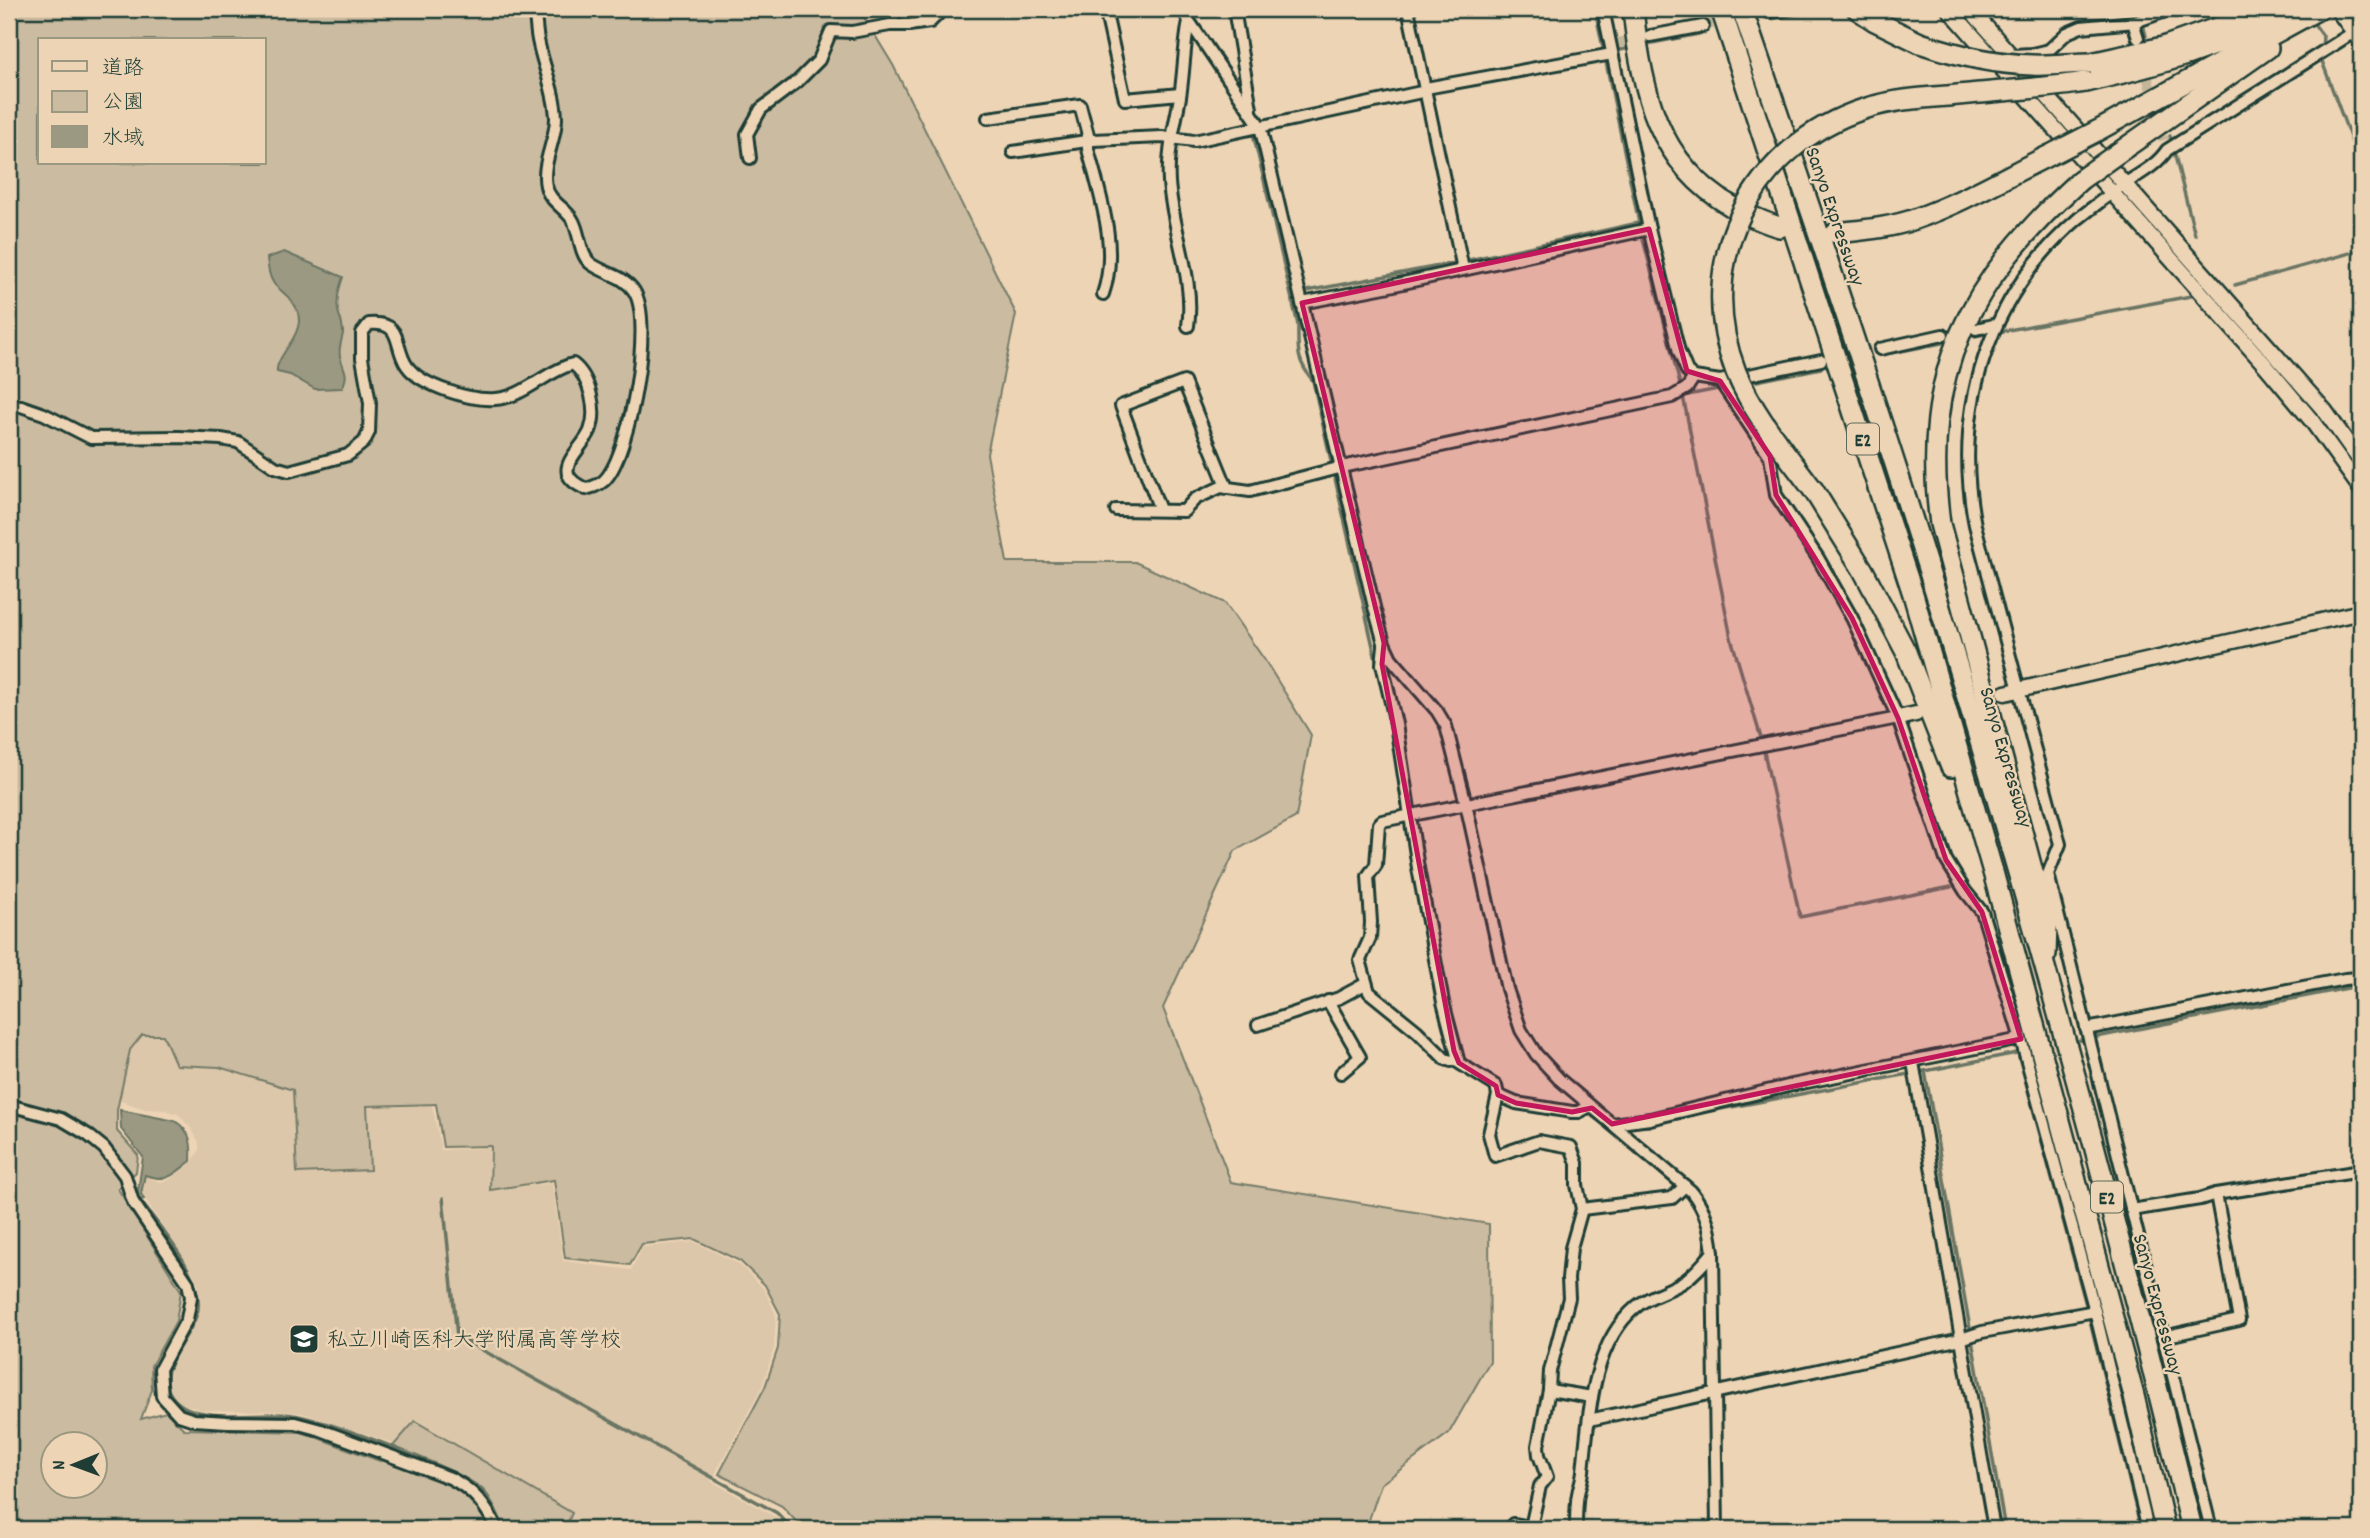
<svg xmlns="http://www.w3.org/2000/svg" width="2370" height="1538" viewBox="0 0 2370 1538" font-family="Dekko,'Klee One',sans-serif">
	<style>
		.built { fill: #dcc7aa }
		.green { fill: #cbbba0; stroke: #757c6a; stroke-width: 2; fill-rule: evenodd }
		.water { fill: #9b9982; stroke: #697463; stroke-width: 2 }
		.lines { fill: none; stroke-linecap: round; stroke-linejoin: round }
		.stream { stroke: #697463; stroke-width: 3.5 }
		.street-tunnel { stroke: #c4b69b; stroke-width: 10; stroke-dasharray: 10 5; stroke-linecap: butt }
		.street-casing { stroke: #1f3d34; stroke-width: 16 }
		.secondary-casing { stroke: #1f3d34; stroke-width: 19 }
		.highway-casing { stroke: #1f3d34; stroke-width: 24 }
		.street { stroke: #edd4b5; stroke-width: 10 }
		.secondary { stroke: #edd4b5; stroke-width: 14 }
		.highway { stroke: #edd4b5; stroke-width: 19 }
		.highway-bridge-casing { stroke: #1f3d34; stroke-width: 24; stroke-linecap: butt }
		.highway-bridge { stroke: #edd4b5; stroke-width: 19 }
		.marked { fill: #c2185b; fill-opacity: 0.2; stroke: #c2185b; stroke-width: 5; stroke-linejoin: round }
		.labels { text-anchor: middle; stroke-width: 5; stroke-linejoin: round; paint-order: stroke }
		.shield { fill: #edd4b5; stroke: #5d6a5b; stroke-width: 2 }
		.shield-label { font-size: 19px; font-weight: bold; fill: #1f3d34 }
		.street-label { font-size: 21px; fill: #1f3d34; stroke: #edd4b5 }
		.poi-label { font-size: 21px; fill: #1f3d34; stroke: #edd4b5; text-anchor: start }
	</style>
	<rect width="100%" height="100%" fill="#edd4b5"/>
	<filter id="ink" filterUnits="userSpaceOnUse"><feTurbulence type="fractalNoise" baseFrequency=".0143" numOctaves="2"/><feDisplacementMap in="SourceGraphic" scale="14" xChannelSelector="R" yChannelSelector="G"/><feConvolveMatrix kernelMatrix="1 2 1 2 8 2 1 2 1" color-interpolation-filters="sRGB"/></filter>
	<g filter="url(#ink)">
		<!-- built -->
		<path class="built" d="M131,1020L421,1083L433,1109L441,1150L489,1148V1191L552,1183L563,1261L631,1270L643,1247L694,1242L739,1264L764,1289L776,1315L774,1348L762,1387L711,1481L779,1519L788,1529H506L439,1463L389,1442L302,1413L282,1411L204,1410L182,1404L174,1397L170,1387V1376L172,1365L199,1315L198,1283L188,1264L142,1194L146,1177L160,1182L169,1180L190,1163L199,1152V1142L191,1128L178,1114L165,1110L145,1109L121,1101L106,1089Z"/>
		<!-- green -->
		<path class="green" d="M9,9H859L893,65L1016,314L987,454L1007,562H1135L1225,603L1266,662L1311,735L1296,817L1235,851L1163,1008L1231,1182L1489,1224L1490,1361L1449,1433L1381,1484L1366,1529H803L782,1506L719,1474L765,1387L778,1348L780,1314L765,1285L740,1261L694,1239L642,1244L630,1265L565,1258L554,1180L490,1190L491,1146L443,1147L436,1104L367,1106L370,1170L297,1173L293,1090L219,1067L176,1065L163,1035H142L130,1050L117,1110V1131L138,1155L136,1172L118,1189L181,1291L176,1321L151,1366L152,1390L141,1419L166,1412L184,1429L302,1432L380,1461L415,1421L572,1513L565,1529H9ZM40,40H264V163H40ZM52,1444H94V1486H52Z"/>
		<!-- water -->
		<g class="water">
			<path d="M284,252L343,277C339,288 336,300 338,311C340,319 343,324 343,333C342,340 338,349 340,356C343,370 350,373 342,388L315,389L290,375L277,372C275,358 298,340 299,321C299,303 286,296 275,285C269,278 268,267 267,258Z"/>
			<path d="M120,1110L175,1121C191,1131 192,1143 191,1161C172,1175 169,1183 145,1175L141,1194L144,1199L139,1201L137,1197L143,1157L121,1129Z"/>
		</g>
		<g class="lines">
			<!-- stream -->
			<g class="stream">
				<path d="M1595,9L1639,223L1683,396L1731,638L1761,738L1800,917L1951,887"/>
				<path d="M2139,9L2146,36"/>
				<path d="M1771,19L1813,11"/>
				<path d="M2315,25L2323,36L2322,48"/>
				<path d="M1647,44L1704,33"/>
				<path d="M1620,50L1626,49"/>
				<path d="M2322,56V61L2361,167"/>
				<path d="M1253,133L1298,325C1298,352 1296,359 1313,381L1379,673"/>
				<path d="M2170,136L2195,235"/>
				<path d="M2235,285L2361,250"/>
				<path d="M1291,294L1455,263L1638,223"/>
				<path d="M1998,332L2191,296"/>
				<path d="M1975,336L1990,333"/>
				<path d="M1881,355L1942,343"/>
				<path d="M1752,382L1821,368"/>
				<path d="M1683,396L1718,389"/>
				<path d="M2355,988L2361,1014"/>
				<path d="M2071,1042L2358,986"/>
				<path d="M2018,1053L2089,1316L2141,1529"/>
				<path d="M1592,1116L1606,1126"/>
				<path d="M1683,1116L1925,1071"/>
				<path d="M1635,1126H1649L1655,1123"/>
				<path d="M1605,1127L1685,1194C1700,1212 1711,1238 1701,1260"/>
				<path d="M443,1198L457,1336L777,1513L792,1529"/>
				<path d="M139,1199C159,1226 202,1274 198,1309C194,1336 148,1373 175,1400C199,1425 261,1410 293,1415C324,1419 465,1471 484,1492C493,1502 499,1517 504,1529"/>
				<path d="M1600,1351L1618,1319"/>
				<path d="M1577,1478L1579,1462"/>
				<path d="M2005,1529L1925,1071L2022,1052"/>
			</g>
			<!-- street-tunnel -->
			<g class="street-tunnel">
				<path d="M1703,26L1769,12"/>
				<path d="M1618,43L1640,38"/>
				<path d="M2144,64L2164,140"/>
				<path d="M1832,358L1880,349"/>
			</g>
			<!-- street casing -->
			<g class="street-casing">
				<g id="street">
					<path d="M1105,9L1125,99L1180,94"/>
					<path d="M1183,9L1189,21L1260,126L1375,611L1384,643L1391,658L1437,711L1446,726L1466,804L1507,989L1521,1030L1536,1054L1559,1079L1691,1191C1706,1210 1710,1228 1713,1252L1717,1529"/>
					<path d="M1234,9L1251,109"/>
					<path d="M1408,9L1463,269"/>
					<path d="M1603,9L1649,229L1679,352L1687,371L1694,377L1720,381L1770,456L1776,495L1818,558L1852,618L1898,718L1946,860L1965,891L1982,912L2021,1039L2095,1311L2148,1529"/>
					<path d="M1769,12L1787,9"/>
					<path d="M2133,22L2138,38"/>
					<path d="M1650,36L1703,26"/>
					<path d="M2013,55L2032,54L2049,50L2067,33L2081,27L2135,22L2171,9"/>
					<path d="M1426,88L1612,54"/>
					<path d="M988,118L1080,105L1088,135V149C1100,196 1119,247 1103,294"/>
					<path d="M1013,152L1093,140L1162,137L1194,141L1426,91"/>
					<path d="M750,158L747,134L761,109L798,81L819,60L831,31L852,32L890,25H909L930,22L943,9"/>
					<path d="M1302,303L1385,287L1649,229"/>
					<path d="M1188,326C1195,279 1172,229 1169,182C1167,152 1175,126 1180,97C1184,72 1184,46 1189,21"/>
					<path d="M1976,329L1997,324"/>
					<path d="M1880,349L1943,335"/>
					<path d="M1720,381L1821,360"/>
					<path d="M9,405L21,406L44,414L91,438L179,437L221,439L238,442L275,467L289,471L348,455L364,442L369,432L370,403L362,358V333L369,324C404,321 393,346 407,366C421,386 471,401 495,399C523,398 546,371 573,364C590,377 598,411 590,431C580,453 547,472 586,489C594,487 603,484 608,476C630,447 654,322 634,291C624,275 604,274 590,263C579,254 580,231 572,219C564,207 549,201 546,186C541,164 556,141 556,118C555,91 543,66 538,40C536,30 536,19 534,9"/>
					<path d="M1116,510L1184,511L1195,499L1221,487L1250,491L1342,467L1672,397L1687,388L1694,377"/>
					<path d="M1160,510L1121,406L1184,382L1227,488"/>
					<path d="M1384,646L1382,664L1396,724L1418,868L1443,1002L1459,1063L1496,1086L1498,1095L1516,1103L1572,1112H1579L1590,1106"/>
					<path d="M1328,1001L1360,1057L1341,1073"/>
					<path d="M1258,1025L1339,998L1365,984"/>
					<path d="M2086,1029L2345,979L2358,978L2361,987"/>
					<path d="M1457,1059L1451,1061L1445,1059L1417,1031L1369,992L1360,960L1370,938L1371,922L1368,876L1376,865L1379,824L1382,821L1898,718"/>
					<path d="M1913,1062L1994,1529"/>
					<path d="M1498,1095L1489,1134L1495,1156L1539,1141L1571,1147L1577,1163V1185L1582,1209L1571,1248L1568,1279L1569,1298L1550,1371L1549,1390L1538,1446L1539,1455L1547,1477L1540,1486L1531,1527L1513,1524L1511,1529"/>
					<path d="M9,1105L61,1119L88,1135L104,1148L125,1176L133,1202L188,1283L191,1297L187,1319L160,1369L162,1396L179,1415L194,1420L227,1422L295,1423L321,1430L450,1478C474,1490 486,1506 497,1529"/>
					<path d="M1612,1124L1650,1119L1792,1085L2021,1039"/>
					<path d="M1582,1209L1672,1198L1685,1186"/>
					<path d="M2131,1210L2200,1199L2216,1194L2361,1171"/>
					<path d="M2163,1337L2239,1320L2216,1194"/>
					<path d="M1549,1390L1592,1397"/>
					<path d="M1589,1420L1961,1339L1982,1332L2095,1311"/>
					<path d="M1576,1529C1576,1520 1576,1511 1577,1502C1577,1492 1582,1482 1583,1471C1589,1417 1591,1345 1636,1307C1649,1295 1668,1292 1683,1282C1695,1274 1704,1263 1713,1252"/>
					<path d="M2211,1529L2048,874L2060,844L1975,525C1952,410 1988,295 2079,218C2094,206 2110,194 2126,183C2141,173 2157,165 2167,150L2354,32"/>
				</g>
			</g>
			<!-- secondary casing -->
			<g class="secondary-casing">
				<g id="secondary">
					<path d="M1949,9L2266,366L2312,421L2361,489"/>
					<path d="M1970,9L2325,411L2361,462"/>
					<path d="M2337,9L2361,42"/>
					<path d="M2005,693L2361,612"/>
					<path d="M1898,718L1916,714"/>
				</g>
			</g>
			<!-- highway casing -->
			<g class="highway-casing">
				<g id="highway">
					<path d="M1633,9C1641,89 1657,163 1731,206C1746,214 1764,223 1780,227"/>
					<path d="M1721,9L1913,594L1993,872L2134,1396L2165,1529"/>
					<path d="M1742,9C1808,202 1875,396 1935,591C2029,901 2116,1214 2192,1529"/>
					<path d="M1857,9L1875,21L1920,43"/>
					<path d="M2091,63L2163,47L2258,13"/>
					<path d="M2086,82C2154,66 2224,48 2285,11"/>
					<path d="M2097,131L2319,9"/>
					<path d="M2118,153L2268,48"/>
					<path d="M1836,233C1862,230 1890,228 1915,219C1964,202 2010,174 2056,152"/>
					<path d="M1814,491L1863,570L1906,652L1951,767"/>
					<path d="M2046,954L2047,925L1940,524C1920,371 1969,281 2080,180"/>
				</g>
			</g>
			<!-- street -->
			<use href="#street" class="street"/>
			<!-- secondary -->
			<use href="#secondary" class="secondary"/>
			<!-- highway -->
			<use href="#highway" class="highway"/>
			<!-- highway-bridge casing -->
			<g class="highway-bridge-casing">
				<g id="highway-bridge">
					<path d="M1920,43C1956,55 1993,64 2032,65C2051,66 2072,63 2091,63"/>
					<path d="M2056,152L2097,131"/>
					<path d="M2080,180L2118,153"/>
					<path d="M1814,491C1786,453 1754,416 1736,372C1692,261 1753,145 1864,109C1891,100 1920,98 1948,96C1994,91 2040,89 2086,82"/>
				</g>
			</g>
			<!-- highway-bridge -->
			<use href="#highway-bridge" class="highway-bridge"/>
		</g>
	</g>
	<!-- marked area -->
	<path class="marked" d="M1649,229L1687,371L1720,381L1770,456L1776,495L1852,618L1898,718L1946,860L1982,912L2021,1039L1612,1124L1592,1108L1572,1112L1516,1103L1498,1095L1496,1086L1459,1063L1454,1051L1382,664L1384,643L1302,303Z"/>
	<!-- icons -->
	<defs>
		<g id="school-square" transform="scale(1.575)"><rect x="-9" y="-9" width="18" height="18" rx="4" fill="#1f3d34" stroke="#edd4b5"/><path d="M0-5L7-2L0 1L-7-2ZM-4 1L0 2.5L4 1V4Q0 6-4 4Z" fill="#fff"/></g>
	</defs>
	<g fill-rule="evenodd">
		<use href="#school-square" x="304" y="1339"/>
	</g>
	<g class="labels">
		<!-- shield labels -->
		<g class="shield">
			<rect x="1847" y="423.5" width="32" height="31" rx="5"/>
			<rect x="2091" y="1181.5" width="32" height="31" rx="5"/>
		</g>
		<g class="shield-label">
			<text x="1863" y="446">E2</text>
			<text x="2107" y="1204">E2</text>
		</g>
		<!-- street labels -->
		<g class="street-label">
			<text transform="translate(1836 216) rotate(71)" y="7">Sanyo Expressway</text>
			<text transform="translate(2007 757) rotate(74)" y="7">Sanyo Expressway</text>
			<text transform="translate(2159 1304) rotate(75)" y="7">Sanyo Expressway</text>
		</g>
		<!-- poi labels -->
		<g class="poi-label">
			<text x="327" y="1346">私立川崎医科大学附属高等学校</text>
		</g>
	</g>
	<!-- margin -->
	<rect width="2370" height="1538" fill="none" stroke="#edd4b5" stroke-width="35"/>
	<rect x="18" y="18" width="2335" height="1503" fill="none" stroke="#1f3d34" stroke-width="2.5" filter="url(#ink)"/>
	<!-- legend -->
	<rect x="38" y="38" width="228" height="126" fill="#edd4b5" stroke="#9b9881" stroke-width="2"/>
	<rect x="52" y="61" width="35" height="10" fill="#edd4b5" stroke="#9b9881" stroke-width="2"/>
	<text x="102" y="74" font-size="21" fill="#1f3d34">道路</text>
	<rect x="52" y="91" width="35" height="21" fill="#cbbba0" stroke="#9b9881" stroke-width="2"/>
	<text x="102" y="108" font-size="21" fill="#1f3d34">公園</text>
	<rect x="52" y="126" width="35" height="21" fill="#9b9982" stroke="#9b9881" stroke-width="2"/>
	<text x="102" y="144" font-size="21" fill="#1f3d34">水域</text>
	<!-- north arrow -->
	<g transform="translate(74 1465) rotate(269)"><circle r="33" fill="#edd4b5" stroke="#9b9881" stroke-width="2"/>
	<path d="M0-5L12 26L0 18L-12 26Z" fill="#1f3d34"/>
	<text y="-10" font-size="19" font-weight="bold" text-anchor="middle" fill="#1f3d34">N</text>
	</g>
</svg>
